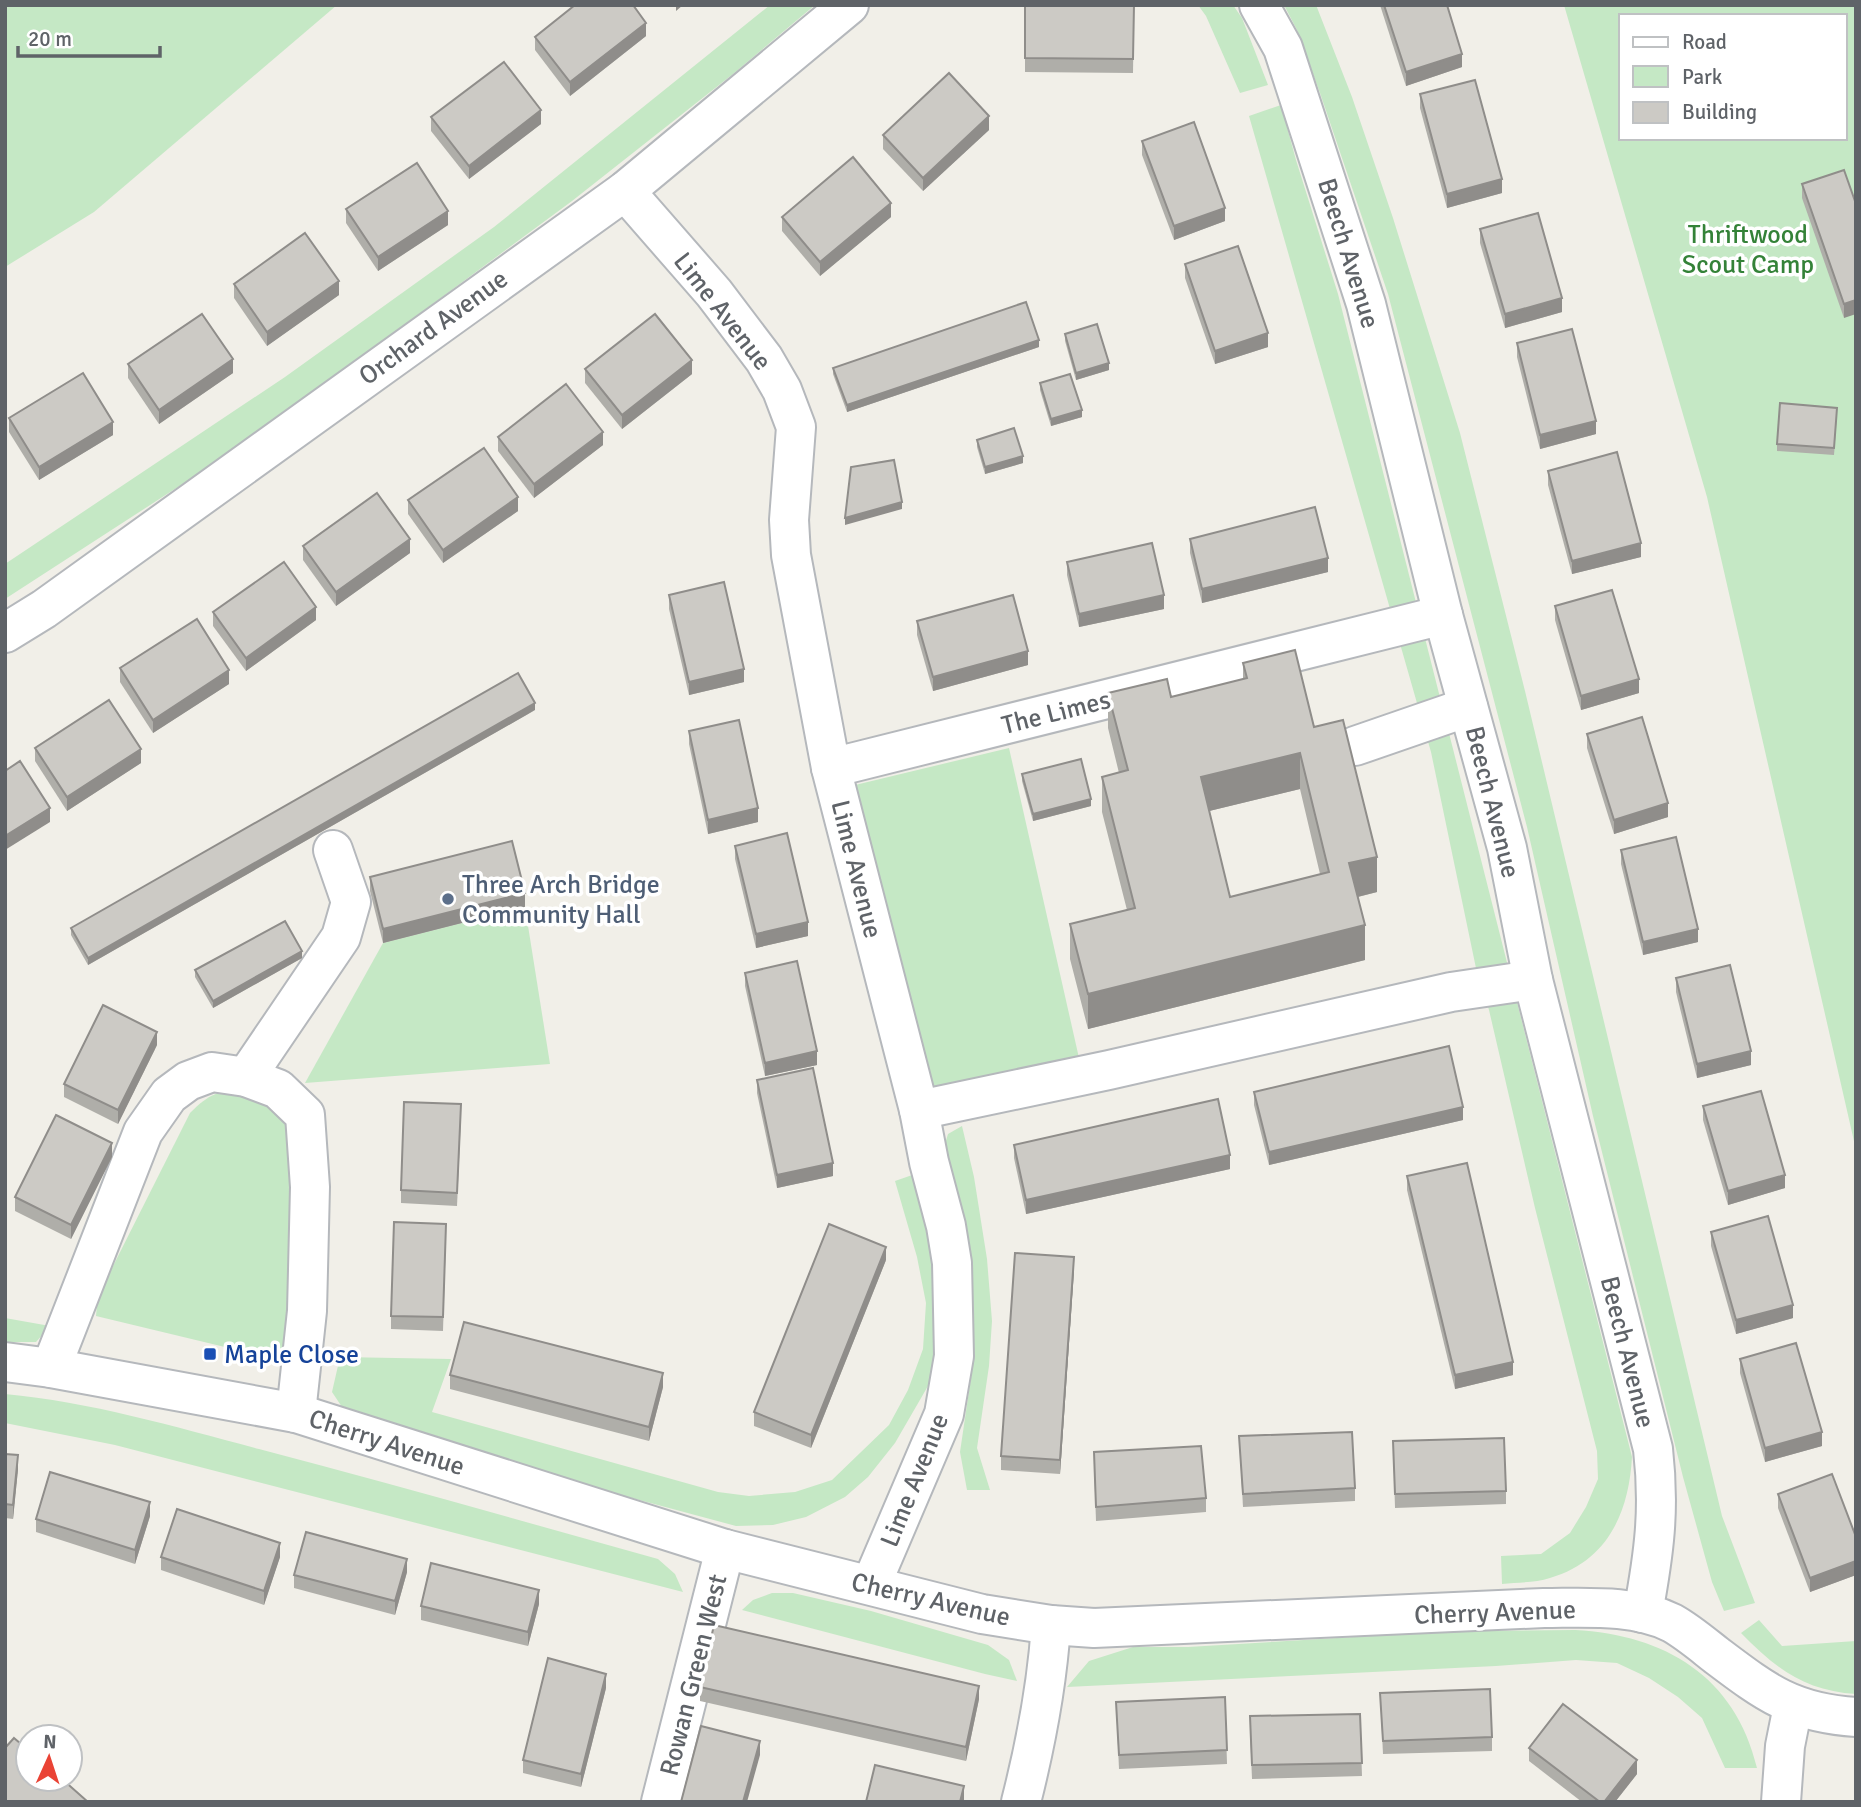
<svg xmlns="http://www.w3.org/2000/svg" width="1861" height="1807" viewBox="0 0 1861 1807" font-family="Signika,sans-serif">
	<style>
		.green { fill: #c5e8c5; fill-rule: evenodd }
		.lines { fill: none; stroke-linecap: round; stroke-linejoin: round }
		.minor-casing { stroke: #b5b8bc; stroke-width: 42 }
		.minor { stroke: #fff; stroke-width: 38 }
		.wall { fill: #afaea9; fill-rule: evenodd }
		.shaded-wall { fill: #8f8d8a }
		.building { fill: #cccac5; stroke: #8f8d8a; stroke-width: 2; fill-rule: evenodd }
		.service-dot { fill: #5c6f8a; stroke: #fff; stroke-width: 2.5 }
		.transit-dot { fill: #1a4fb4; stroke: #fff; stroke-width: 2.5 }
		.labels { text-anchor: middle; stroke-width: 7; stroke-linejoin: round; paint-order: stroke }
		.park-label { font-size: 26px; fill: #348238; stroke: #fff }
		.street-label { font-size: 26px; fill: #5f6368; stroke: #fff }
		.service-label { font-size: 26px; fill: #4e5e75; stroke: #fff; text-anchor: start }
		.transit-label { font-size: 26px; fill: #164399; stroke: #fff; text-anchor: start }
	</style>
	<rect width="100%" height="100%" fill="#f1efe8"/>
	<!-- green -->
	<g class="green">
		<path d="M5,5H337L94,212L5,267Z"/>
		<path d="M770,5H815L733,74L572,201L235,450L5,599V564L285,377L494,227Z"/>
		<path d="M1198,5H1233L1242,18L1268,85L1240,93L1206,16Z"/>
		<path d="M1284,5H1316L1318,10L1352,97L1393,218L1460,433L1525,691L1722,1516L1755,1603L1724,1611L1712,1582L1683,1477L1593,1116L1527,827L1388,294L1320,93L1297,30Z"/>
		<path d="M1564,5H1856V1150L1707,497ZM1621,16H1845V138H1621Z"/>
		<path d="M1281,105L1296,160L1338,294L1632,1457C1629,1512 1608,1561 1550,1578C1535,1583 1517,1582 1502,1584L1501,1556L1541,1554L1570,1533L1586,1507L1598,1479L1597,1451L1535,1208L1489,1010L1477,973L1431,752L1249,116Z"/>
		<path d="M1009,748L1079,1058L933,1088L851,786Z"/>
		<path d="M525,907L550,1064L305,1083L383,943Z"/>
		<path d="M245,1088L293,1116L295,1364L96,1316L97,1305L104,1284L190,1113C210,1093 217,1092 245,1088Z"/>
		<path d="M962,1126L974,1177L987,1259L992,1321L989,1366L977,1448L990,1490H967L960,1452L973,1364L974,1321L971,1265L944,1147L948,1134Z"/>
		<path d="M918,1173L938,1270L940,1346L928,1386L895,1443L868,1477L845,1497L806,1517L773,1525L736,1526L550,1476L344,1410L332,1392L340,1357L451,1359L432,1412L718,1492L749,1496L795,1492L832,1480L889,1425L908,1390L923,1349L926,1303L917,1257L895,1181Z"/>
		<path d="M5,1318L50,1326L36,1342H5Z"/>
		<path d="M5,1394C91,1402 176,1427 259,1449C393,1484 525,1522 658,1559L675,1574L683,1592L115,1445L5,1423Z"/>
		<path d="M772,1593H793L871,1611L988,1645L1009,1660L1017,1681L985,1674L742,1610L753,1600Z"/>
		<path d="M1759,1620L1782,1646L1856,1641V1694C1805,1691 1775,1668 1741,1633Z"/>
		<path d="M1575,1630C1665,1635 1735,1676 1757,1768H1725L1702,1718L1678,1697L1649,1678L1617,1663L1576,1660L1496,1666L1067,1687L1089,1661L1133,1647H1188L1456,1631Z"/>
	</g>
	<g class="lines">
		<!-- minor casing -->
		<g class="minor-casing">
			<g id="minor">
				<path d="M1259,5L1283,48L1366,304L1443,615L1507,848L1533,980L1653,1449C1660,1510 1654,1553 1643,1613"/>
				<path d="M625,191L714,293L764,359L782,390L796,427L789,520L791,555L831,768L919,1110L929,1162L946,1226L952,1263L954,1356L944,1414L871,1585"/>
				<path d="M5,633L44,609L625,191L849,5"/>
				<path d="M1355,746L1468,707"/>
				<path d="M831,768L1443,615"/>
				<path d="M246,1077L341,937L351,902L333,850"/>
				<path d="M919,1110L1109,1070L1451,992L1533,980"/>
				<path d="M5,1362L51,1368L296,1413L725,1549L982,1614L1051,1625L1094,1628L1544,1608C1585,1608 1634,1604 1672,1623C1688,1632 1702,1644 1716,1655C1765,1692 1792,1713 1856,1717"/>
				<path d="M51,1368L143,1132L169,1095L188,1081L212,1072L246,1077L278,1089L305,1115L310,1187L307,1311L296,1413"/>
				<path d="M661,1802L725,1549"/>
				<path d="M1021,1802C1036,1743 1047,1686 1051,1625"/>
				<path d="M1781,1802L1785,1746L1793,1706"/>
			</g>
		</g>
		<!-- minor -->
		<use href="#minor" class="minor"/>
	</g>
	<!-- wall -->
	<g class="wall">
		<path d="M1025,5H1134L1133,73L1025,72Z"/>
		<path d="M1380,5H1447L1462,67L1406,86Z"/>
		<path d="M646,36L570,96L535,50V37Z"/>
		<path d="M1420,94L1502,193L1447,208L1420,108Z"/>
		<path d="M431,117L541,124L469,179L431,131Z"/>
		<path d="M989,130L923,191L883,149V135Z"/>
		<path d="M1142,141L1225,221L1174,240L1142,155Z"/>
		<path d="M1802,184L1856,204L1844,318L1802,198Z"/>
		<path d="M346,209L448,225L378,271L346,223Z"/>
		<path d="M782,217H891L820,276L782,231Z"/>
		<path d="M1480,229L1562,312L1505,328L1480,243Z"/>
		<path d="M1185,264L1268,347L1215,364L1185,278Z"/>
		<path d="M234,284L339,295L267,346L234,298Z"/>
		<path d="M1065,334L1109,370L1076,380L1065,341Z"/>
		<path d="M1517,343L1596,434L1540,449L1517,357Z"/>
		<path d="M1039,347L847,412L833,374V368Z"/>
		<path d="M128,364L233,373L159,424L128,378Z"/>
		<path d="M585,369L692,374L622,429L585,383Z"/>
		<path d="M1040,383L1082,417L1051,426L1040,390Z"/>
		<path d="M1837,414L1834,455L1777,451V444Z"/>
		<path d="M9,418L113,435L39,480L9,432Z"/>
		<path d="M498,437L603,445L534,498L498,451Z"/>
		<path d="M977,440L1023,463L985,474L977,447Z"/>
		<path d="M1548,471L1641,557L1572,574L1548,485Z"/>
		<path d="M408,500L518,511L443,563L408,514Z"/>
		<path d="M1190,539L1328,572L1202,603L1190,553Z"/>
		<path d="M303,546L410,553L336,606L303,560Z"/>
		<path d="M1067,562L1164,609L1079,627L1067,575Z"/>
		<path d="M669,595L744,682L689,695L669,609Z"/>
		<path d="M1555,606L1639,693L1581,710L1555,620Z"/>
		<path d="M213,612L316,620L246,671L213,626Z"/>
		<path d="M917,621L1028,665L933,691L917,635Z"/>
		<path d="M1243,663L1314,727L1377,892L1358,897L1365,960L1088,1029L1070,959V924L1127,910L1102,812V777L1119,773L1108,728V693L1171,697L1243,679ZM1300,789L1320,874L1230,897L1209,811Z"/>
		<path d="M120,668L229,684L153,733L120,682Z"/>
		<path d="M535,710L88,965L71,935V928Z"/>
		<path d="M689,731L758,822L708,834L689,744Z"/>
		<path d="M1587,734L1668,817L1614,834L1587,748Z"/>
		<path d="M35,748L141,763L67,811L35,761Z"/>
		<path d="M1022,774L1091,806L1033,821L1022,781Z"/>
		<path d="M735,846L808,936L756,948L735,859Z"/>
		<path d="M1621,850L1698,942L1643,955L1621,864Z"/>
		<path d="M370,877L525,907L383,943L370,891Z"/>
		<path d="M302,958L213,1008L195,977V970Z"/>
		<path d="M745,973L817,1065L765,1076L745,986Z"/>
		<path d="M1676,978L1751,1065L1697,1078L1676,992Z"/>
		<path d="M157,1045L118,1124L64,1097V1084Z"/>
		<path d="M757,1080L833,1176L777,1188L757,1093Z"/>
		<path d="M1254,1092L1463,1120L1269,1165L1254,1105Z"/>
		<path d="M1703,1106L1785,1188L1728,1205L1703,1120Z"/>
		<path d="M461,1118L457,1206L401,1203V1190Z"/>
		<path d="M1014,1145L1230,1169L1026,1214L1014,1158Z"/>
		<path d="M112,1157L71,1239L15,1211V1197Z"/>
		<path d="M1407,1176L1513,1375L1455,1389L1407,1190Z"/>
		<path d="M1711,1232L1793,1318L1736,1334L1711,1246Z"/>
		<path d="M446,1237L443,1331L391,1329V1316Z"/>
		<path d="M886,1260L811,1448L754,1426V1412Z"/>
		<path d="M1074,1270L1060,1474L1001,1470V1456Z"/>
		<path d="M1740,1359L1822,1446L1765,1462L1740,1373Z"/>
		<path d="M450,1375L663,1387L649,1441L450,1389Z"/>
		<path d="M1239,1436L1355,1488V1501L1243,1507Z"/>
		<path d="M1393,1441L1506,1491V1504L1395,1508Z"/>
		<path d="M5,1454L18,1469L13,1519L5,1518Z"/>
		<path d="M1094,1465L1206,1498V1512L1096,1521Z"/>
		<path d="M1778,1494L1856,1537V1575L1810,1592L1778,1508Z"/>
		<path d="M150,1516L135,1564L36,1532V1519Z"/>
		<path d="M161,1557H280L264,1605L161,1570Z"/>
		<path d="M407,1572L395,1615L294,1588V1575Z"/>
		<path d="M539,1604L528,1646L421,1620V1606Z"/>
		<path d="M700,1687L979,1699L966,1761L700,1701Z"/>
		<path d="M606,1688L581,1787L523,1773V1760Z"/>
		<path d="M1380,1693L1492,1737V1751L1383,1754Z"/>
		<path d="M1225,1697L1227,1764L1119,1769L1116,1702Z"/>
		<path d="M1360,1714L1362,1776L1252,1779L1250,1730Z"/>
		<path d="M1529,1748L1637,1774L1615,1802H1582L1529,1761Z"/>
	</g>
	<!-- shaded-wall -->
	<g class="shaded-wall">
		<path d="M676,5H683L676,11Z"/>
		<path d="M646,23V36L570,96V82Z"/>
		<path d="M1462,54V67L1406,86V72Z"/>
		<path d="M541,110V124L469,179V166Z"/>
		<path d="M989,116V130L923,191V178Z"/>
		<path d="M1502,179V193L1447,208V194Z"/>
		<path d="M891,203V217L820,276V262Z"/>
		<path d="M1225,208V221L1174,240V226Z"/>
		<path d="M448,211V225L378,271V257Z"/>
		<path d="M339,281V295L267,346V332Z"/>
		<path d="M1562,298V312L1505,328V314Z"/>
		<path d="M1856,300V314L1844,318V304Z"/>
		<path d="M1268,333V347L1215,364V351Z"/>
		<path d="M1039,340V347L847,412V405Z"/>
		<path d="M233,359V373L159,424V410Z"/>
		<path d="M692,360V374L622,429V415Z"/>
		<path d="M1109,363V370L1076,380V373Z"/>
		<path d="M1082,410V417L1051,426V419Z"/>
		<path d="M1596,421V434L1540,449V435Z"/>
		<path d="M113,422V435L39,480V467Z"/>
		<path d="M603,432V445L534,498V484Z"/>
		<path d="M1023,456V463L985,474V467Z"/>
		<path d="M518,497V511L443,563V550Z"/>
		<path d="M902,502V509L845,525V518Z"/>
		<path d="M410,539V553L336,606V592Z"/>
		<path d="M1641,543V557L1572,574V561Z"/>
		<path d="M1328,558V572L1202,603V589Z"/>
		<path d="M1164,595V609L1079,627V614Z"/>
		<path d="M316,607V620L246,671V658Z"/>
		<path d="M1028,651V665L933,691V677Z"/>
		<path d="M744,669V682L689,695V682Z"/>
		<path d="M229,670V684L153,733V720Z"/>
		<path d="M1639,679V693L1581,710V696Z"/>
		<path d="M535,703V710L88,965V958Z"/>
		<path d="M141,749V763L67,811V797Z"/>
		<path d="M1300,753V789L1201,813V777Z"/>
		<path d="M1091,799V806L1033,821V814Z"/>
		<path d="M1668,803V817L1614,834V820Z"/>
		<path d="M50,808V822L5,850V836Z"/>
		<path d="M758,808V822L708,834V820Z"/>
		<path d="M1377,857V892L1349,899V863Z"/>
		<path d="M525,893V907L383,943V929Z"/>
		<path d="M808,922V936L756,948V934Z"/>
		<path d="M1365,925V960L1088,1029V994Z"/>
		<path d="M1698,929V942L1643,955V942Z"/>
		<path d="M302,951V958L213,1008V1001Z"/>
		<path d="M157,1032V1045L118,1124V1110Z"/>
		<path d="M817,1051V1065L765,1076V1063Z"/>
		<path d="M1751,1051V1065L1697,1078V1064Z"/>
		<path d="M1463,1107V1120L1269,1165V1152Z"/>
		<path d="M112,1143V1157L71,1239V1225Z"/>
		<path d="M1230,1155V1169L1026,1214V1200Z"/>
		<path d="M833,1163V1176L777,1188V1175Z"/>
		<path d="M1785,1175V1188L1728,1205V1191Z"/>
		<path d="M886,1247V1260L811,1448V1435Z"/>
		<path d="M1074,1257V1270L1060,1474V1460Z"/>
		<path d="M1793,1305V1318L1736,1334V1320Z"/>
		<path d="M1513,1362V1375L1455,1389V1375Z"/>
		<path d="M663,1373V1387L649,1441V1427Z"/>
		<path d="M1822,1432V1446L1765,1462V1448Z"/>
		<path d="M18,1455V1469L13,1519V1505Z"/>
		<path d="M150,1502V1516L135,1564V1550Z"/>
		<path d="M280,1543V1557L264,1605V1591Z"/>
		<path d="M407,1559V1572L395,1615V1601Z"/>
		<path d="M1856,1561V1575L1810,1592V1578Z"/>
		<path d="M539,1590V1604L528,1646V1632Z"/>
		<path d="M606,1674V1688L581,1787V1774Z"/>
		<path d="M979,1686V1699L966,1761V1747Z"/>
		<path d="M760,1741V1755L747,1802H743Z"/>
		<path d="M1637,1760V1774L1615,1802H1604Z"/>
		<path d="M964,1786V1802H960Z"/>
	</g>
	<!-- building -->
	<g class="building">
		<path d="M575,5H633L646,23L570,82L535,37Z"/>
		<path d="M1025,5H1134L1133,59L1025,58Z"/>
		<path d="M1384,5H1447L1462,54L1406,72Z"/>
		<path d="M504,62L541,110L469,166L431,117Z"/>
		<path d="M949,73L989,116L923,178L883,135Z"/>
		<path d="M1475,80L1502,179L1447,194L1420,94Z"/>
		<path d="M1194,122L1225,208L1174,226L1142,141Z"/>
		<path d="M853,157L891,203L820,262L782,217Z"/>
		<path d="M417,163L448,211L378,257L346,209Z"/>
		<path d="M1844,170L1856,204V300L1844,304L1802,184Z"/>
		<path d="M1538,213L1562,298L1505,314L1480,229Z"/>
		<path d="M305,233L339,281L267,332L234,284Z"/>
		<path d="M1238,246L1268,333L1215,351L1185,264Z"/>
		<path d="M1026,302L1039,340L847,405L833,368Z"/>
		<path d="M202,314L233,359L159,410L128,364Z"/>
		<path d="M655,314L692,360L622,415L585,369Z"/>
		<path d="M1097,324L1109,363L1076,373L1065,334Z"/>
		<path d="M1572,329L1596,421L1540,435L1517,343Z"/>
		<path d="M83,373L113,422L39,467L9,418Z"/>
		<path d="M1070,374L1082,410L1051,419L1040,383Z"/>
		<path d="M566,384L603,432L534,484L498,437Z"/>
		<path d="M1780,403L1837,408L1834,448L1777,444Z"/>
		<path d="M1014,428L1023,456L985,467L977,440Z"/>
		<path d="M484,448L518,497L443,550L408,500Z"/>
		<path d="M1617,452L1641,543L1572,561L1548,471Z"/>
		<path d="M894,460L902,502L845,518L851,467Z"/>
		<path d="M377,493L410,539L336,592L303,546Z"/>
		<path d="M1315,507L1328,558L1202,589L1190,539Z"/>
		<path d="M1152,543L1164,595L1079,614L1067,562Z"/>
		<path d="M284,562L316,607L246,658L213,612Z"/>
		<path d="M724,582L744,669L689,682L669,595Z"/>
		<path d="M1612,590L1639,679L1581,696L1555,606Z"/>
		<path d="M1013,595L1028,651L933,677L917,621Z"/>
		<path d="M197,619L229,670L153,720L120,668Z"/>
		<path d="M1295,650L1314,727L1343,720L1377,857L1349,863L1365,925L1088,994L1070,924L1135,908L1102,777L1128,770L1108,693L1167,679L1171,697L1247,678L1243,663ZM1300,753L1329,872L1230,897L1201,777Z"/>
		<path d="M518,673L535,703L88,958L71,928Z"/>
		<path d="M109,700L141,749L67,797L35,748Z"/>
		<path d="M1642,717L1668,803L1614,820L1587,734Z"/>
		<path d="M739,720L758,808L708,820L689,731Z"/>
		<path d="M1081,759L1091,799L1033,814L1022,774Z"/>
		<path d="M20,761L50,808L5,836V771Z"/>
		<path d="M787,833L808,922L756,934L735,846Z"/>
		<path d="M1676,837L1698,929L1643,942L1621,850Z"/>
		<path d="M512,841L525,893L383,929L370,877Z"/>
		<path d="M285,921L302,951L213,1001L195,970Z"/>
		<path d="M797,961L817,1051L765,1063L745,973Z"/>
		<path d="M1730,965L1751,1051L1697,1064L1676,978Z"/>
		<path d="M103,1005L157,1032L118,1110L64,1084Z"/>
		<path d="M1449,1046L1463,1107L1269,1152L1254,1092Z"/>
		<path d="M813,1068L833,1163L777,1175L757,1080Z"/>
		<path d="M1761,1091L1785,1175L1728,1191L1703,1106Z"/>
		<path d="M1218,1099L1230,1155L1026,1200L1014,1145Z"/>
		<path d="M404,1102L461,1104L457,1193L401,1190Z"/>
		<path d="M56,1115L112,1143L71,1225L15,1197Z"/>
		<path d="M1467,1163L1513,1362L1455,1375L1407,1176Z"/>
		<path d="M1768,1216L1793,1305L1736,1320L1711,1232Z"/>
		<path d="M394,1222L446,1224L443,1317L391,1316Z"/>
		<path d="M829,1224L886,1247L811,1435L754,1412Z"/>
		<path d="M1015,1253L1074,1257L1060,1460L1001,1456Z"/>
		<path d="M464,1322L663,1373L649,1427L450,1375Z"/>
		<path d="M1796,1343L1822,1432L1765,1448L1740,1359Z"/>
		<path d="M1352,1432L1355,1488L1243,1494L1239,1436Z"/>
		<path d="M1504,1438L1506,1491L1395,1494L1393,1441Z"/>
		<path d="M1201,1446L1206,1498L1096,1507L1094,1452Z"/>
		<path d="M5,1454L18,1455L13,1505L5,1504Z"/>
		<path d="M50,1472L150,1502L135,1550L36,1519Z"/>
		<path d="M1832,1474L1856,1537V1561L1810,1578L1778,1494Z"/>
		<path d="M177,1509L280,1543L264,1591L161,1557Z"/>
		<path d="M306,1532L407,1559L395,1601L294,1575Z"/>
		<path d="M431,1563L539,1590L528,1632L421,1606Z"/>
		<path d="M714,1625L979,1686L966,1747L700,1687Z"/>
		<path d="M548,1658L606,1674L581,1774L523,1760Z"/>
		<path d="M1490,1689L1492,1737L1383,1741L1380,1693Z"/>
		<path d="M1225,1697L1227,1750L1119,1755L1116,1702Z"/>
		<path d="M1563,1704L1637,1760L1604,1802H1600L1529,1748Z"/>
		<path d="M1360,1714L1362,1763L1252,1765L1250,1716Z"/>
		<path d="M701,1726L760,1741L743,1802H681Z"/>
		<path d="M14,1738L28,1750V1779H62L88,1802H5V1748Z"/>
		<path d="M875,1765L964,1786L960,1802H866Z"/>
	</g>
	<!-- markers -->
	<circle class="service-dot" cx="448" cy="899" r="7"/>
	<rect class="transit-dot" x="203" y="1347" width="14" height="14" rx="3.5"/>
	<g class="labels">
		<!-- park labels -->
		<g class="park-label">
			<text x="1748" y="243">Thriftwood<tspan x="1748" dy="30">Scout Camp</tspan></text>
		</g>
		<!-- street labels -->
		<g class="street-label">
			<text transform="translate(1349 253) rotate(73)" y="9">Beech Avenue</text>
			<text transform="translate(723 311) rotate(52)" y="9">Lime Avenue</text>
			<text transform="translate(433 327) rotate(-36)" y="9">Orchard Avenue</text>
			<text transform="translate(1056 712) rotate(-14)" y="9">The Limes</text>
			<text transform="translate(1493 802) rotate(76)" y="9">Beech Avenue</text>
			<text transform="translate(857 869) rotate(76)" y="9">Lime Avenue</text>
			<text transform="translate(1628 1352) rotate(76)" y="9">Beech Avenue</text>
			<text transform="translate(387 1442) rotate(18)" y="9">Cherry Avenue</text>
			<text transform="translate(914 1480) rotate(-68)" y="9">Lime Avenue</text>
			<text transform="translate(931 1599) rotate(13)" y="9">Cherry Avenue</text>
			<text transform="translate(1495 1612) rotate(-2)" y="9">Cherry Avenue</text>
			<text transform="translate(693 1675) rotate(-76)" y="9">Rowan Green West</text>
		</g>
		<!-- service labels -->
		<g class="service-label">
			<text x="462" y="893">Three Arch Bridge<tspan x="462" dy="30">Community Hall</tspan></text>
		</g>
		<!-- transit labels -->
		<g class="transit-label">
			<text x="224" y="1363">Maple Close</text>
		</g>
	</g>
	<!-- border -->
	<rect width="1861" height="1807" fill="none" stroke="#5f6368" stroke-width="14"/>
	<!-- legend -->
	<rect x="1619" y="14" width="228" height="126" fill="#ffffff" stroke="#bfc1c3" stroke-width="2"/>
	<rect x="1633" y="37" width="35" height="10" fill="#ffffff" stroke="#bfc1c3" stroke-width="2"/>
	<text x="1682" y="49" font-size="21" fill="#5f6368">Road</text>
	<rect x="1633" y="66" width="35" height="21" fill="#c5e8c5" stroke="#bfc1c3" stroke-width="2"/>
	<text x="1682" y="84" font-size="21" fill="#5f6368">Park</text>
	<rect x="1633" y="102" width="35" height="21" fill="#cccac5" stroke="#bfc1c3" stroke-width="2"/>
	<text x="1682" y="119" font-size="21" fill="#5f6368">Building</text>
	<!-- north arrow -->
	<g transform="translate(49 1758) rotate(3)"><circle r="33" fill="#ffffff" stroke="#bfc1c3" stroke-width="2"/>
	<path d="M0-5L12 26L0 18L-12 26Z" fill="#ea4335"/>
	<text y="-10" font-size="19" font-weight="bold" text-anchor="middle" fill="#5f6368">N</text>
	</g>
	<!-- scale -->
	<path d="M18 46v10h142v-10" fill="none" stroke="#5f6368" stroke-width="3.5"/>
	<text x="28" y="46" font-size="21" fill="#5f6368" stroke="#ffffff" stroke-width="5" paint-order="stroke">20 m</text>
</svg>
